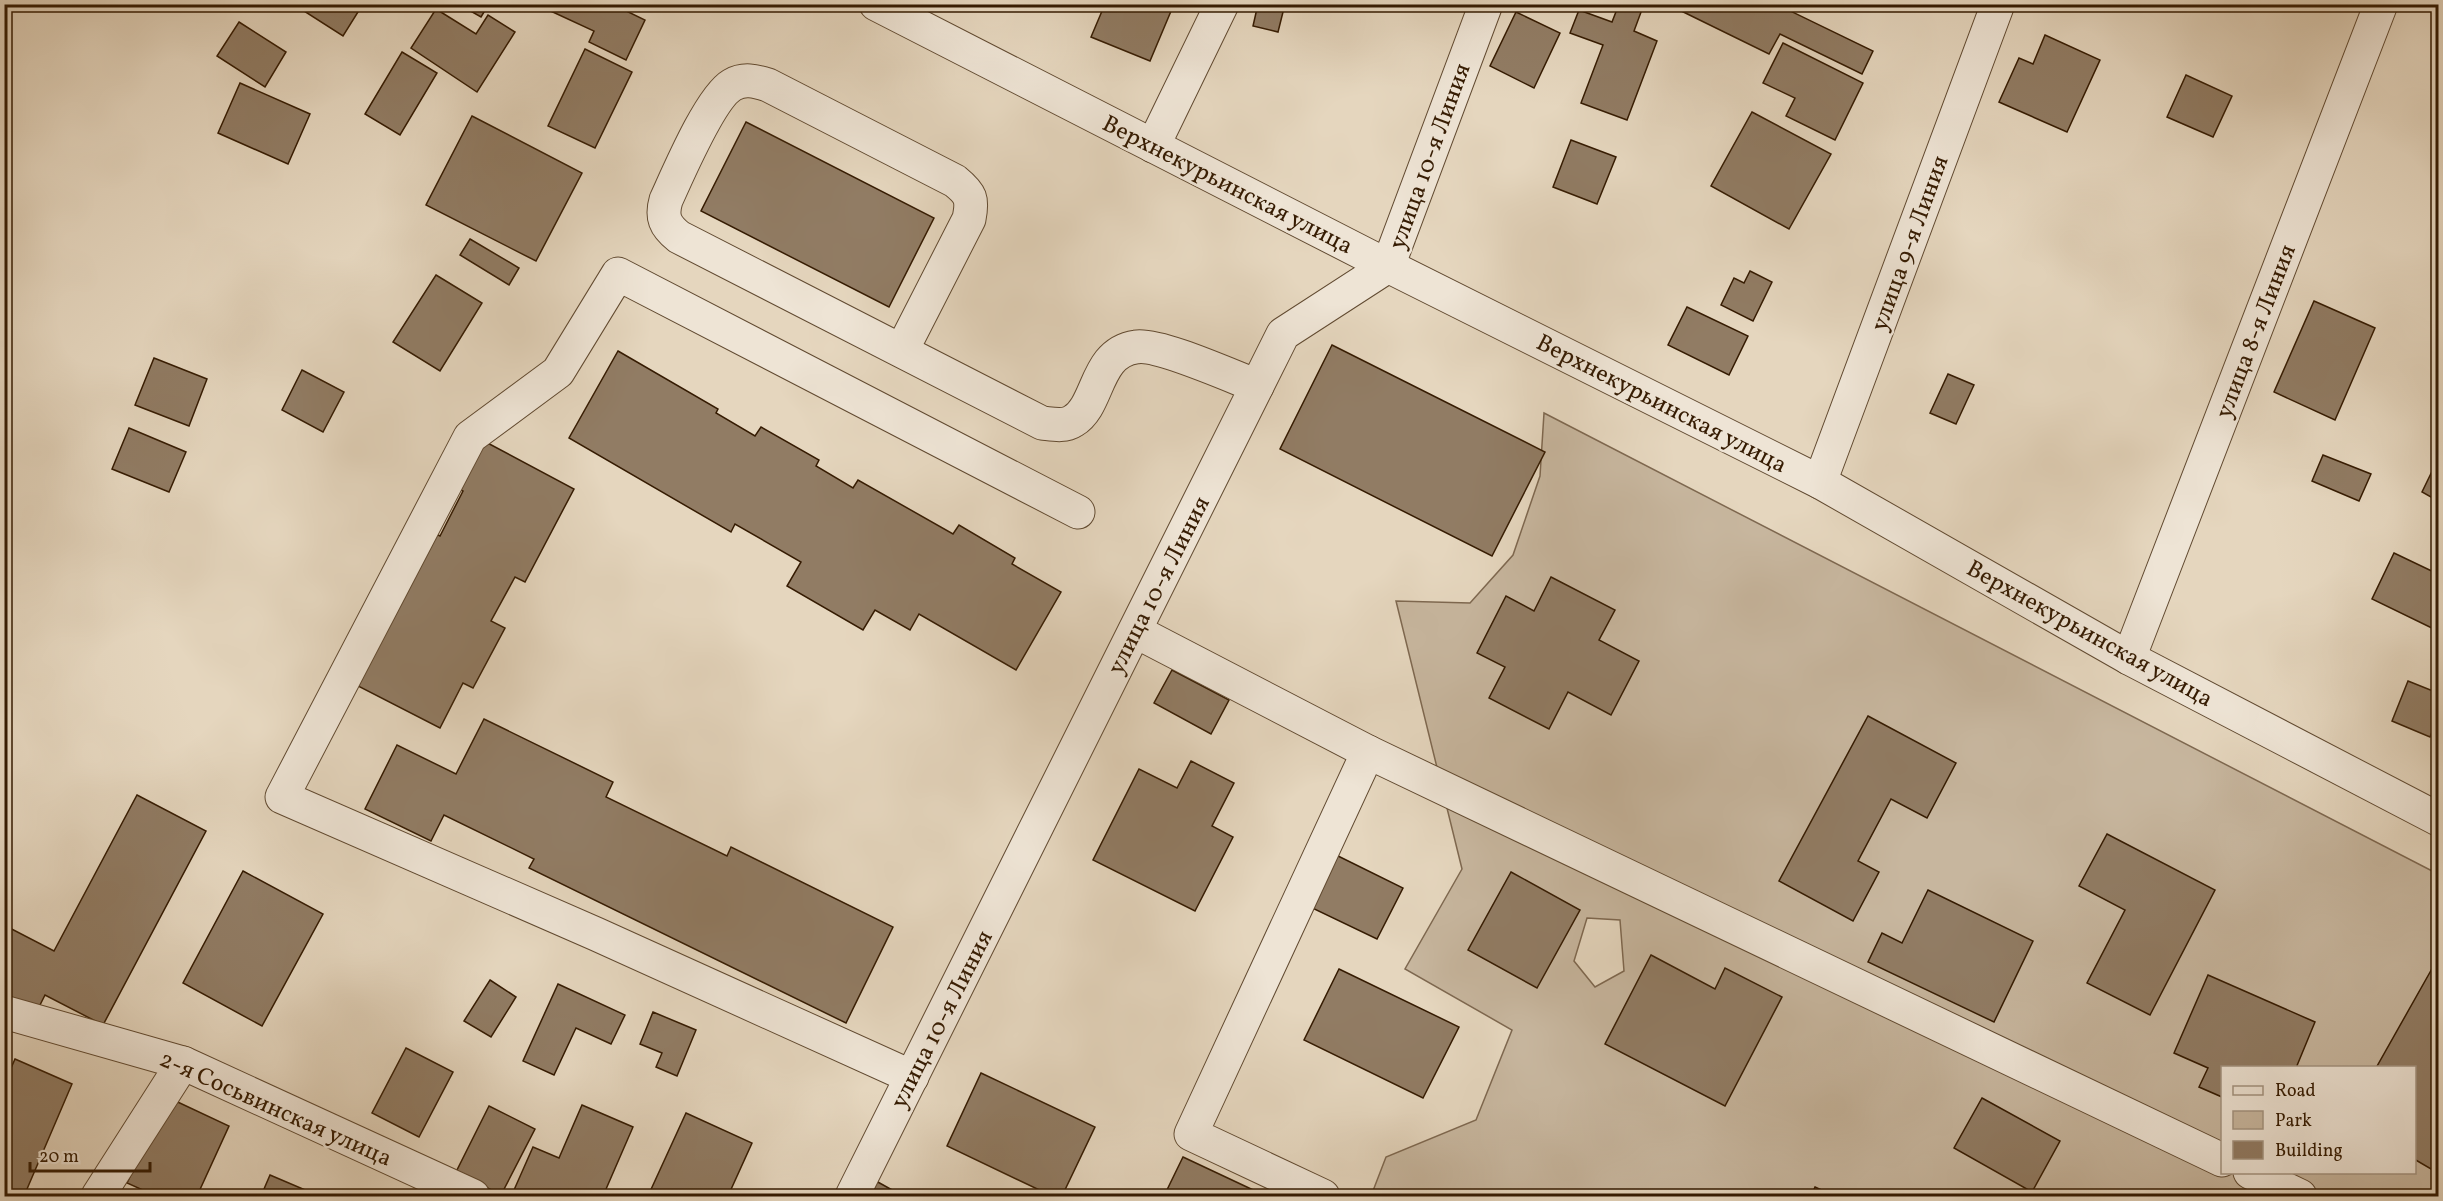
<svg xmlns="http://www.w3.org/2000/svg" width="2443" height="1201" viewBox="0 0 2443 1201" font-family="Vollkorn,serif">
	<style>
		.green { fill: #c7b69e; stroke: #7e6850; stroke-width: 1.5; fill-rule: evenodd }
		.building { fill: #917c64; stroke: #351b02; stroke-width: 1.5 }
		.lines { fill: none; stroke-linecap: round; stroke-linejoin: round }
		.minor-casing { stroke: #614a31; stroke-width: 35 }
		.minor { stroke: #eee4d5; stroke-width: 33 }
		.labels { text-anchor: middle; stroke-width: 5; stroke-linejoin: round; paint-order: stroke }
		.street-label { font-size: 24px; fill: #351b02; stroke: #eee4d5 }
	</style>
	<rect width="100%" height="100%" fill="#e5d6be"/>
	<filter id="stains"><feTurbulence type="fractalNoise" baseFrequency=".00333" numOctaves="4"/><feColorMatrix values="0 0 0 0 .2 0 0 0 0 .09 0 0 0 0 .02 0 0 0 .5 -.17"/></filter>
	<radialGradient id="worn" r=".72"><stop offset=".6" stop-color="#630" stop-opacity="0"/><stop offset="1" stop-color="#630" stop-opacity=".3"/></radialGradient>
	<!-- green -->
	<path class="green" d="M1544,413L2438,874V1196H1371L1386,1157L1476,1120L1512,1030L1405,969L1462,869L1396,601L1470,603L1513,555L1540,476ZM1587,918L1620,920L1624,971L1595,987L1574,961ZM2222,1068H2414V1172H2222Z"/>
	<!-- building -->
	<g class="building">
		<path d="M293,4H363L343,36Z"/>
		<path d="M466,4H496L493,11L487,7L481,17L465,8Z"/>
		<path d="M543,4H612L645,20L626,60L589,42L594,31L542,7Z"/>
		<path d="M1105,4H1174L1150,61L1091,37Z"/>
		<path d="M1258,4H1285L1278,32L1253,26Z"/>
		<path d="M1619,4H1644L1634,31L1657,41L1627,120L1581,103L1603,45L1570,33L1579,10L1612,22Z"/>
		<path d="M1667,4H1776L1873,51L1862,74L1780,34L1769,54Z"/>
		<path d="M436,9L476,34L488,15L515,32L477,92L411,48Z"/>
		<path d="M1516,12L1560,33L1534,88L1490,66Z"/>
		<path d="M239,22L286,52L265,87L217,56Z"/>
		<path d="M2045,35L2100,60L2067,132L1999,102L2019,58L2033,64Z"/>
		<path d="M1783,43L1863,83L1835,140L1786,116L1795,98L1763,83Z"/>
		<path d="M585,49L632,72L595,148L548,126Z"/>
		<path d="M402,52L437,73L400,135L365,114Z"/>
		<path d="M2186,75L2232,96L2213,137L2167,117Z"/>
		<path d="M240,83L310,114L288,164L218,133Z"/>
		<path d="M1752,112L1831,154L1789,229L1711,186Z"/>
		<path d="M472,116L582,173L536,261L426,205Z"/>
		<path d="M746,122L934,218L889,307L701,211Z"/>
		<path d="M1571,140L1616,157L1597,204L1553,187Z"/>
		<path d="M470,239L519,268L509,285L460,255Z"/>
		<path d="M1750,271L1772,282L1753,321L1721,305L1734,278L1744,283Z"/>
		<path d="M436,275L482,303L440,371L393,342Z"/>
		<path d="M2314,301L2375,328L2335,420L2274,392Z"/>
		<path d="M1687,307L1748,336L1729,375L1668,345Z"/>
		<path d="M1332,345L1545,452L1492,556L1280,449Z"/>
		<path d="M618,351L718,409L716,413L755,436L761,427L819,460L816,466L853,488L858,480L953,534L959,525L1015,558L1012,564L1061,592L1016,670L919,614L910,630L875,610L863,630L787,586L801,562L735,524L731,532L569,438Z"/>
		<path d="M154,358L207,379L189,426L135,405Z"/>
		<path d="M302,370L344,392L323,432L282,410Z"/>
		<path d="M1948,374L1974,385L1956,424L1930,413Z"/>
		<path d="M129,428L186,452L169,492L112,469Z"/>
		<path d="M480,439L574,489L525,582L515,577L491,621L505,628L473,688L463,683L440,728L358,686L430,531L440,536L463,491L455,487Z"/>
		<path d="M2323,455L2371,474L2359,501L2312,481Z"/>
		<path d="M2438,459V501L2422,492Z"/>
		<path d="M2394,553L2438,574V631L2372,599Z"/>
		<path d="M1551,577L1615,610L1599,640L1639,661L1611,715L1568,692L1549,729L1489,698L1505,667L1477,653L1506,596L1534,611Z"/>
		<path d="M1172,670L1229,700L1211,734L1154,703Z"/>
		<path d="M2408,681L2438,693V716L2430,737L2392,721Z"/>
		<path d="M1868,716L1956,763L1927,818L1891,799L1858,861L1879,872L1853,921L1779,881Z"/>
		<path d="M484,719L613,782L606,797L727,856L731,847L893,927L846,1023L529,868L534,859L444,815L431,841L365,809L397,745L456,774Z"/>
		<path d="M1191,761L1234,783L1212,826L1233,837L1195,911L1093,860L1139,769L1177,788Z"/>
		<path d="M137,795L206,831L103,1025L45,995L37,1011L4,994V925L54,951Z"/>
		<path d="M2107,834L2215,890L2150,1015L2087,983L2125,910L2079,886Z"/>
		<path d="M1334,854L1403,888L1377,939L1308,906Z"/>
		<path d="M243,871L323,914L262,1026L183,983Z"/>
		<path d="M1511,872L1580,910L1537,988L1468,950Z"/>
		<path d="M1928,890L2033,941L1994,1022L1868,962L1882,933L1902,943Z"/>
		<path d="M1651,955L1715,989L1725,968L1782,997L1725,1106L1605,1044Z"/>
		<path d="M2438,958V1156L2431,1169L2414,1159V1068H2376Z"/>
		<path d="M1339,969L1459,1027L1423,1098L1304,1040Z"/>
		<path d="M2208,975L2315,1022L2296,1068H2222V1097L2199,1087L2208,1068L2174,1053Z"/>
		<path d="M490,980L516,997L491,1037L464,1021Z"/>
		<path d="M558,984L625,1015L611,1044L576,1028L554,1075L523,1061Z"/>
		<path d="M653,1012L696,1030L677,1076L656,1067L662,1053L640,1044Z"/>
		<path d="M406,1048L453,1072L419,1137L372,1113Z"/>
		<path d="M15,1059L72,1084L24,1196H4V1084Z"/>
		<path d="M981,1073L1095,1127L1062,1196H1052L947,1146Z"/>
		<path d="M167,1097L229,1126L197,1196H156L127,1183Z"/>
		<path d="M1982,1098L2060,1141L2032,1192L1954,1148Z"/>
		<path d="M582,1105L633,1127L603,1196H531L514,1190L533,1147L559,1158Z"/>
		<path d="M489,1106L535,1129L501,1195L456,1172Z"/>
		<path d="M686,1113L752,1143L728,1196H648Z"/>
		<path d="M1183,1157L1266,1196H1164Z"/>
		<path d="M270,1175L317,1195L316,1196H261Z"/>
		<path d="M876,1181L903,1196H868Z"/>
		<path d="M1815,1187L1834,1196H1811Z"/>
	</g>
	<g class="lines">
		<!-- minor casing -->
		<g class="minor-casing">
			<g id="minor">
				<path d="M876,4L1388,266L1820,482L2129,658L2438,819"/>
				<path d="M1153,146L1222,4"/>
				<path d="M902,350L969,219C973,199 971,194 955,181L768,85C755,81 744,78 732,85C710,98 678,174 666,200C661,217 665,226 679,237L1042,423C1052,424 1064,427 1073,421C1100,405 1094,353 1136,347C1158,343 1233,377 1257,386"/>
				<path d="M1820,482L1998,4"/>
				<path d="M1135,631L1368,752L1191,1134L1323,1196"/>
				<path d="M2129,658L2381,4"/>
				<path d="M1368,752L2222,1160"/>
				<path d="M4,1012L183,1063L473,1196"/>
				<path d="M912,1077L596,934L282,797L470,437L558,372L618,274L1078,512"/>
				<path d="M2250,1172L2300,1196"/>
				<path d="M98,1196L183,1063"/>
				<path d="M852,1196L1283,334L1388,266L1486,4"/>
			</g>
		</g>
		<!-- minor -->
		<use href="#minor" class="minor"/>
	</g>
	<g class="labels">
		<!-- street labels -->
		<g class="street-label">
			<text transform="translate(1429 156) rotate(-70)" y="8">улица 10-я Линия</text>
			<text transform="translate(1228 184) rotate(27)" y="8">Верхнекурьинская улица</text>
			<text transform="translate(1909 243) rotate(-70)" y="8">улица 9-я Линия</text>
			<text transform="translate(2255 331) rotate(-69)" y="8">улица 8-я Линия</text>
			<text transform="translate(1662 403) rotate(27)" y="8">Верхнекурьинская улица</text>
			<text transform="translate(1158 585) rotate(-63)" y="8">улица 10-я Линия</text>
			<text transform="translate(2090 633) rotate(29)" y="8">Верхнекурьинская улица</text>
			<text transform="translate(941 1019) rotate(-63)" y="8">улица 10-я Линия</text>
			<text transform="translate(276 1108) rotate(24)" y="8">2-я Сосьвинская улица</text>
		</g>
	</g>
	<!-- margin -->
	<rect width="2443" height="1201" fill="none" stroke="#e5d6be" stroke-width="24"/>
	<rect x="6" y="6" width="2431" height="1189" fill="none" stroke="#351b02" stroke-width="3"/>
	<rect x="12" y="12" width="2419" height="1177" fill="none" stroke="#351b02" stroke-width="1.5"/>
	<!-- legend -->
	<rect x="2221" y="1066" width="195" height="108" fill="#eee4d5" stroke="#a49481" stroke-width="1.5"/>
	<rect x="2233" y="1086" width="30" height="9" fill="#eee4d5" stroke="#a49481" stroke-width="1.5"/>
	<text x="2275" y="1096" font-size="18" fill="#351b02">Road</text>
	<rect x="2233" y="1111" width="30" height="18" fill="#c7b69e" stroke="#a49481" stroke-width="1.5"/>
	<text x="2275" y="1126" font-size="18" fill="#351b02">Park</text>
	<rect x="2233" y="1141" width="30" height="18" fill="#917c64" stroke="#a49481" stroke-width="1.5"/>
	<text x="2275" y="1156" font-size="18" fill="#351b02">Building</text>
	<!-- scale -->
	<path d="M30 1162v9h120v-9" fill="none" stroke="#351b02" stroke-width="3"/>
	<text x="39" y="1162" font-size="18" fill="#351b02" stroke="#eee4d5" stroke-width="4.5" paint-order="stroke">20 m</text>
	<rect width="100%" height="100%" filter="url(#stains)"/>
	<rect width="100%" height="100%" fill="url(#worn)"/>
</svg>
